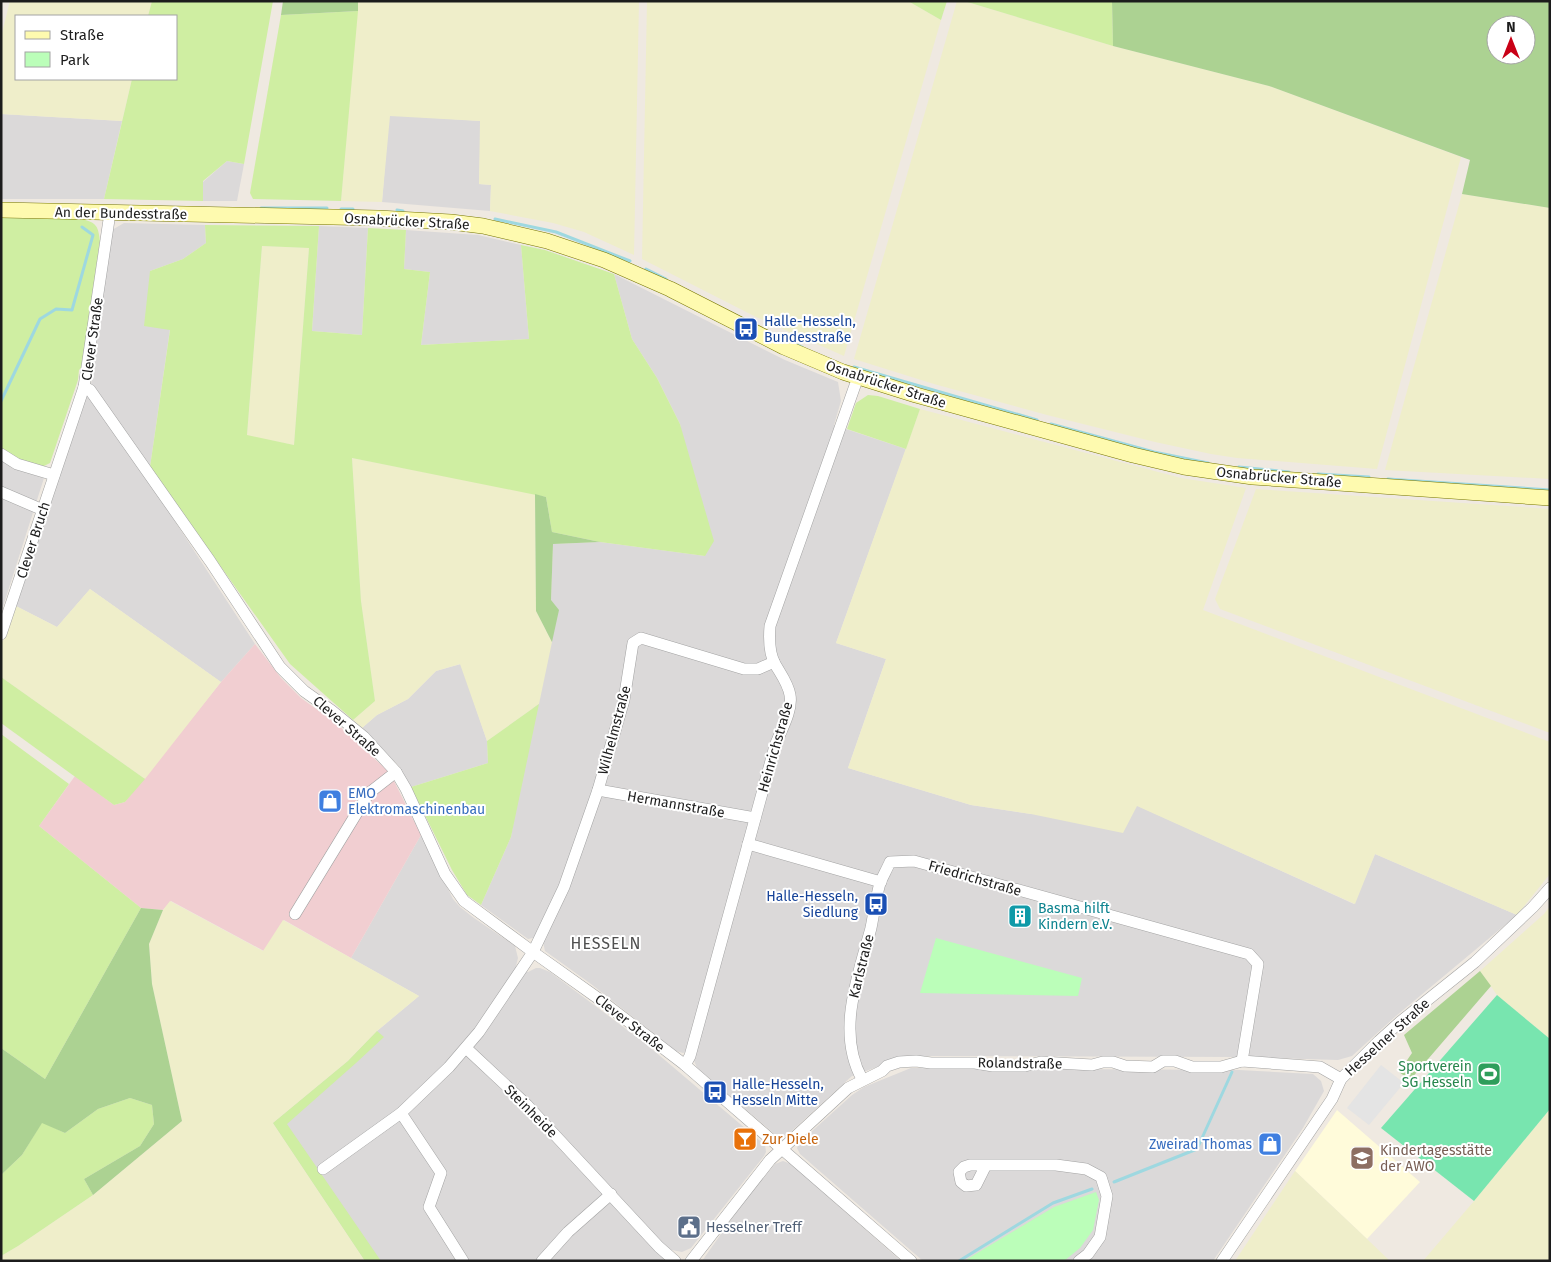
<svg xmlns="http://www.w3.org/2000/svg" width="1551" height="1262" viewBox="0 0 1551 1262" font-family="'Fira Sans',sans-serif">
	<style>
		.residential { fill: #dbd9d9 }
		.commercial { fill: #f1ced1 }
		.education { fill: #fffbda }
		.farmland { fill: #efeeca }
		.grass { fill: #cfeea2; fill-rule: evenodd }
		.forest { fill: #acd292; fill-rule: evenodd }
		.park { fill: #bbfeb9 }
		.pitch { fill: #78e5af }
		.parking { fill: #e4e4e4 }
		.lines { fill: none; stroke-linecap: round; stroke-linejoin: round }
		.stream { stroke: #9ed8e0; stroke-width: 3 }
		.street-casing { stroke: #a3a3a3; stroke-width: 12 }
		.secondary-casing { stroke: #770; stroke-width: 16 }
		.street { stroke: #fff; stroke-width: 11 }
		.secondary { stroke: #fefaaf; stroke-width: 15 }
		.labels { text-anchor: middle; stroke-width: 4; stroke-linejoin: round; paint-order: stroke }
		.street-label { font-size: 14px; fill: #1c1c1c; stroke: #fff }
		.transit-label { font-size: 14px; fill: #164399; stroke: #fff; text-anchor: start }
		.shop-label { font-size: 14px; fill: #366cbe; stroke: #fff; text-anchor: start }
		.culture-label { font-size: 14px; fill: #0d838f; stroke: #fff; text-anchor: start }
		.leisure-label { font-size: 14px; fill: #27864d; stroke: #fff; text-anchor: end }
		.food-label { font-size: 14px; fill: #c56008; stroke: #fff; text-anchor: start }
		.education-label { font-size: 14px; fill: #785e54; stroke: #fff; text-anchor: start }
		.service-label { font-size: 14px; fill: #4e5e75; stroke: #fff; text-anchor: start }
		.quarter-label { font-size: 16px; letter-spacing: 1px; fill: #4f4f4f; stroke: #fff }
	</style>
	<rect width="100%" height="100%" fill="#efe9e1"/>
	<!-- residential -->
	<g class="residential">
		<path d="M1,114L122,121L104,199H1Z"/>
		<path d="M389,115L481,121L479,184L491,185L490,211L382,202Z"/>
		<path d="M227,161L244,164L237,201H203V182Z"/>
		<path d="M124,223L205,225L206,243L183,259L150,271L170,329L150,467L91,384L112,230Z"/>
		<path d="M319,226L368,228L362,335L312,331Z"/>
		<path d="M406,230L478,235L521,245L529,339L421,345L430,272L404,269Z"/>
		<path d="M614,274L785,360L838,382L841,401L834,425L906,449L836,643L886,659L848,768L971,805L1031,814L1136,805L1354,904L1375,854L1517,915L1396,1016L1352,1056L1338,1060L1237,1057L908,1056L852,1076L785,1137H778L697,1068L693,1058L686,1052L683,1053L676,1051L591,984L545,951L543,942L533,938L528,939L481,905L511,837L551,600L553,544L600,542L705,556L680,424L657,378L632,339Z"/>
		<path d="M86,394L144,474L255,644L221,682L90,589L57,627L14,605Z"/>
		<path d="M1,461L13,468L44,478L1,613Z"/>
		<path d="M461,664L487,741L488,763L411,787L399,766L362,728L377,715L408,699L436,671Z"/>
		<path d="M421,835L453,899L460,907L474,918L515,946L518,958L516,966L528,972L536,968H540L550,972L646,1044L765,1145L766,1152L764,1156L691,1248L682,1252L672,1250L663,1259L664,1261H365L273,1123L348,1061L377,1031L419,996L351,958Z"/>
		<path d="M911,1068L1239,1070L1313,1074L1321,1081L1324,1091L1303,1128L1213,1261H923L800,1154L797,1148L800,1142L852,1095L864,1087Z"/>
		<path d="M783,1161L791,1164L901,1261H702L742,1204L775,1164Z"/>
	</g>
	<!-- commercial -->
	<path class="commercial" d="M255,644L281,678L301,698L337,724L390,773L421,835L351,958L284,920L264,951L171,901L163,910L141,908L39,826L75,776L114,805L125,802L221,682Z"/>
	<!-- education -->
	<path class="education" d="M1337,1110L1420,1182L1367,1239L1295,1171Z"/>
	<!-- farmland -->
	<g class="farmland">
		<path d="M10,1H152L148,16H16V79H132L122,121L1,114V37Z"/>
		<path d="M358,1H639L634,255L584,232L553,223L490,211L491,185L479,184L480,121L390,116L382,202L341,201Z"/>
		<path d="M647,1H908L941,20L844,356L756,317L642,259Z"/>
		<path d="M957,1H964L1113,46L1269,86L1461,157L1377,469L1237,458L1211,454L1155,442L1047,415L934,384L854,359Z"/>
		<path d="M1462,194L1550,208V479L1385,470Z"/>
		<path d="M262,246L309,248L294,445L247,436Z"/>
		<path d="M920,409L1181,478L1246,488L1203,610L1550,742V874L1517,915L1375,854L1355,904L1137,806L1123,833L1031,814L971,805L848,768L886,659L836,643Z"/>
		<path d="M352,458L535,494L536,611L552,642L539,704L487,741L460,664L436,671L408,699L377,715L362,728L353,720L375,701L361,601Z"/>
		<path d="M1256,489L1550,509V733L1220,609L1215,599Z"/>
		<path d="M90,589L221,682L145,779L1,677V643L4,639L14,605L57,627Z"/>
		<path d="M170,901L263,951L283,920L419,996L377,1031L348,1061L273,1123L365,1261H1V1256L18,1246L93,1195L182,1121L152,984L149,944L163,910Z"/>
		<path d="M1550,906V1039L1497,995L1480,971L1544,914Z"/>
		<path d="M1550,1109V1261H1423L1474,1201Z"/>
		<path d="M1295,1171L1367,1239L1390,1261H1235Z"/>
	</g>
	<!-- grass -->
	<g class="grass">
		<path d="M152,1H273L244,164L227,161L203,181V201L104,199L132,79H176V16H148Z"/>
		<path d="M908,1H947L941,20Z"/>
		<path d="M964,1H1112L1113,46Z"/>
		<path d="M358,11L341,201L253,199L250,193L281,15Z"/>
		<path d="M1,218L82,219C97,223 98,226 100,241L82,367L79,370L78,380L50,463L42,467L22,461L1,449Z"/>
		<path d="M205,225L319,226L312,331L362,335L368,228L406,230L404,269L430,272L421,345L529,339L521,245L545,250L614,274L632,339L657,378L680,424L714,541L705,556L600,542L552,532L546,497L352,458L361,601L375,701L353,720L290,664L150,467L170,330L144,326L150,271L183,259L206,243ZM262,246L309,248L294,445L247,435Z"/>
		<path d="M868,395L878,396L920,409L906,449L847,429L856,403Z"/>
		<path d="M1,677L145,779L125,802L114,805L1,723Z"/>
		<path d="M539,704L511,837L481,905L467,895L452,870L411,787L488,763L487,741Z"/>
		<path d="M1,734L69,784L39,826L141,908L45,1079L1,1048Z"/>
		<path d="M377,1031L384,1037L356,1063L287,1124L381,1261H365L273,1123L348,1061Z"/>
		<path d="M130,1098L152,1105L154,1124L140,1146L84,1179L93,1195L18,1246L1,1256V1175L22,1155L42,1122L65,1133L98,1109Z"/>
	</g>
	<!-- forest -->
	<g class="forest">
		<path d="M283,1H358V11L281,15Z"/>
		<path d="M1112,1H1550V208L1462,194L1470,160L1269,86L1113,46ZM1496,25H1526V55H1496Z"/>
		<path d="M535,494L546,497L552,532L600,542L553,544L551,600L559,610L552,642L536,611Z"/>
		<path d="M141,908L163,910L149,944L152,984L182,1121L93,1195L84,1179L140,1146L154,1124L152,1105L130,1098L98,1109L65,1133L42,1123L22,1155L1,1175V1048L45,1079Z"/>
		<path d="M1480,971L1491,986L1410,1080L1399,1072L1412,1053L1404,1035Z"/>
	</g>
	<!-- park -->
	<g class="park">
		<path d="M936,938L1082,978L1078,996L920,993Z"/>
		<path d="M1096,1192L1099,1200L1093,1230L1080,1248L1064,1261H964L1054,1207Z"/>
	</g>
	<!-- pitch -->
	<path class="pitch" d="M1497,995L1550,1039V1109L1474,1201L1381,1128Z"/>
	<!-- parking -->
	<path class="parking" d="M1381,1065L1404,1083L1369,1125L1347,1108Z"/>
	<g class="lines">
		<!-- stream -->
		<g class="stream">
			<path d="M261,208H327"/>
			<path d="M341,209H353"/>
			<path d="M397,210L403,211"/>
			<path d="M495,219L556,232L630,261"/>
			<path d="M646,269L666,279"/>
			<path d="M778,336L802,347"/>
			<path d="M854,367L1037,420"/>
			<path d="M1,401L40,319L56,309L72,310L93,235L82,227"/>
			<path d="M1051,424L1154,452L1208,463"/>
			<path d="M1239,467L1289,472"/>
			<path d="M1318,474L1369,477"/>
			<path d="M1388,479L1550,490"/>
			<path d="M1114,1182L1197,1149L1232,1072"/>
			<path d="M959,1261L1053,1203L1092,1189"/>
		</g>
		<!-- street casing -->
		<g class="street-casing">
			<g id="street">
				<path d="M84,387L90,390L210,561L280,667L304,691L332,711L364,737L396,772L406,789L445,874L464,901L533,952L599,999L685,1065L911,1261"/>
				<path d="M1,454L17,464L54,475"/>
				<path d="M1,492L43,510"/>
				<path d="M1,634L84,387L110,213"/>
				<path d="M598,790L755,818"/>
				<path d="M748,844L881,882"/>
				<path d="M295,914L369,793L396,772"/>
				<path d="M466,1048L527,1105L659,1247L675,1261"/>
				<path d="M685,1065L690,1056L775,746C780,732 793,711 790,695C788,683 780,673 775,664C769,653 769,638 770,626L858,377"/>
				<path d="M862,1079C836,1032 858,976 871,928C874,913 876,897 880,883C883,876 887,869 890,862L914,861L1249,954L1258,964L1242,1061"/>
				<path d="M401,1113L441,1173L429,1207L463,1261"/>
				<path d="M986,1165L976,1185L966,1186L961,1182L959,1172L964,1167L970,1165H1056L1086,1169L1101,1177L1107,1196L1100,1237L1088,1254L1079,1261"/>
				<path d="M323,1169L401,1113L449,1067L479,1032L533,952L564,887L598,790L624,700L633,643L641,638L744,669H758L774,662"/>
				<path d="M542,1261L568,1232L611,1194"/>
				<path d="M691,1261L770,1160L848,1088L882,1071L887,1066L899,1062L916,1061L931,1063H975L993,1066H1025L1041,1062L1092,1065L1103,1062H1113L1125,1066L1153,1067L1163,1061H1175L1192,1067H1221L1242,1061L1320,1067L1341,1079"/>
				<path d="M1222,1261L1332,1099L1341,1079L1379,1041L1400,1022L1475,962L1533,907L1550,888"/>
			</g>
		</g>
		<!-- secondary casing -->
		<g class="secondary-casing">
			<path id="secondary" d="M1,210L378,218L451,222L483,226L547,241L604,260L670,289L784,347L843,372L916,395L1133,455L1184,467L1253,477L1550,498"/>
		</g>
		<!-- street -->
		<use href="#street" class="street"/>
		<!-- secondary -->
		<use href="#secondary" class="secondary"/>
	</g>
	<!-- icons -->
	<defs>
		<g id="bus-square" transform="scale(1.25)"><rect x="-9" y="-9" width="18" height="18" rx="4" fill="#1a4fb4" stroke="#fff"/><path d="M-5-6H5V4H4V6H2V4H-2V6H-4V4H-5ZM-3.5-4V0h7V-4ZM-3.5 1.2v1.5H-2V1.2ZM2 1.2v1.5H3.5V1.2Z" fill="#fff"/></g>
		<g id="shop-square" transform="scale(1.25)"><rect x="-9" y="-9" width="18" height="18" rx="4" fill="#3f7fe0" stroke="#fff"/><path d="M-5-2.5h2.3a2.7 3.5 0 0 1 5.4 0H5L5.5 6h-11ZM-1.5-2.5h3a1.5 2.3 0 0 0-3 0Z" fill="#fff"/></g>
		<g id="building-square" transform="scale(1.25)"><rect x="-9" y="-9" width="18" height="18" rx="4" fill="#0f9aa8" stroke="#fff"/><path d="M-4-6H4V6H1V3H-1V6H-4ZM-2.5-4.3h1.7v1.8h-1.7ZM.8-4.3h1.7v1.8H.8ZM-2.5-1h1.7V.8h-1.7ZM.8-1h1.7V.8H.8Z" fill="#fff"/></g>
		<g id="stadium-square" transform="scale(1.25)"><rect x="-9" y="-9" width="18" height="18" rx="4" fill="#2e9e5b" stroke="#fff"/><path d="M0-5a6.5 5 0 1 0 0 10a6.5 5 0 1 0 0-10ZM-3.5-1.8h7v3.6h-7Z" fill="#fff"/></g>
		<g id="bar-square" transform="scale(1.25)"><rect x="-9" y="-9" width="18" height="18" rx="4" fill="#e8710a" stroke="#fff"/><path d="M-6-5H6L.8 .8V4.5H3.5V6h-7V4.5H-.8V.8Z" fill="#fff"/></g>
		<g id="school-square" transform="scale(1.25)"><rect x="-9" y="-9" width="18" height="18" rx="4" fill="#8d6e63" stroke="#fff"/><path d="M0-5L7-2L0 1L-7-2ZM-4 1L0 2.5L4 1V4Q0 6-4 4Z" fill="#fff"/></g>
		<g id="civic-square" transform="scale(1.25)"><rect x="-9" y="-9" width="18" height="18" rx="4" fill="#5c6f8a" stroke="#fff"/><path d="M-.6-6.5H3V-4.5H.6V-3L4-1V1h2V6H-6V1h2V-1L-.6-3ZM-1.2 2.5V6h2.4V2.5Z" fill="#fff"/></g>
	</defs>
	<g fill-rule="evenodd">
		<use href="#bus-square" x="746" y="329"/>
		<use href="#shop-square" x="330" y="801"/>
		<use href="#bus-square" x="876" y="904"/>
		<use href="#building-square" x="1020" y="916"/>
		<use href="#stadium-square" x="1489" y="1074"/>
		<use href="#bus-square" x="715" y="1092"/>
		<use href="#bar-square" x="745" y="1139"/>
		<use href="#shop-square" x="1270" y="1144"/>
		<use href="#school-square" x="1362" y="1158"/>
		<use href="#civic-square" x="689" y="1227"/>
	</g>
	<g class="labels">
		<!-- street labels -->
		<g class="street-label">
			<text transform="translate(121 213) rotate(1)" y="5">An der Bundesstraße</text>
			<text transform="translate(407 221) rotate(3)" y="5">Osnabrücker Straße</text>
			<text transform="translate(92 339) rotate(-82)" y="5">Clever Straße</text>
			<text transform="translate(886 384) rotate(18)" y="5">Osnabrücker Straße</text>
			<text transform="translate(1279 477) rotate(5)" y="5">Osnabrücker Straße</text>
			<text transform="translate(33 540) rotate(-72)" y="5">Clever Bruch</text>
			<text transform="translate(347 726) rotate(41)" y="5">Clever Straße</text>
			<text transform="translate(614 730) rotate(-75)" y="5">Wilhelmstraße</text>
			<text transform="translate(775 747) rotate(-74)" y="5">Heinrichstraße</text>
			<text transform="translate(676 804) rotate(10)" y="5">Hermannstraße</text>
			<text transform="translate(975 878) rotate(16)" y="5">Friedrichstraße</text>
			<text transform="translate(861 966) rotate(-76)" y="5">Karlstraße</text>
			<text transform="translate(630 1023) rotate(38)" y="5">Clever Straße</text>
			<text transform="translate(1387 1037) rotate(-42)" y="5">Hesselner Straße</text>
			<text transform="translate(1020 1063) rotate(1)" y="5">Rolandstraße</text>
			<text transform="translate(531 1111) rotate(45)" y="5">Steinheide</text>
		</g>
		<!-- transit labels -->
		<g class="transit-label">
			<text x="764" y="326">Halle-Hesseln,<tspan x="764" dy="16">Bundesstraße</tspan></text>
			<text x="858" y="901" text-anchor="end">Halle-Hesseln,<tspan x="858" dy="16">Siedlung</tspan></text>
			<text x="732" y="1089">Halle-Hesseln,<tspan x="732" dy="16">Hesseln Mitte</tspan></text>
		</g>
		<!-- shop labels -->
		<g class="shop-label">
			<text x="348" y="798">EMO<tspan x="348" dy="16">Elektromaschinenbau</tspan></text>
			<text x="1252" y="1149" text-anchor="end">Zweirad Thomas</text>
		</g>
		<!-- culture labels -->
		<g class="culture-label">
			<text x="1038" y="913">Basma hilft<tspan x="1038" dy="16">Kindern e.V.</tspan></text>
		</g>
		<!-- leisure labels -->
		<g class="leisure-label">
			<text x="1472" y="1071">Sportverein<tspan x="1472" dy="16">SG Hesseln</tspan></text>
		</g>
		<!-- food labels -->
		<g class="food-label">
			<text x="762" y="1144">Zur Diele</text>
		</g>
		<!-- education labels -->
		<g class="education-label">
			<text x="1380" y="1155">Kindertagesstätte<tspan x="1380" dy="16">der AWO</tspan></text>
		</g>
		<!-- service labels -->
		<g class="service-label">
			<text x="706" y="1232">Hesselner Treff</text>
		</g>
		<!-- quarter labels -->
		<g class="quarter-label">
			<text x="606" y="949">HESSELN</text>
		</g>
	</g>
	<!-- border -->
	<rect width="1551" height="1262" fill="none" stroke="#1c1c1c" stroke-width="5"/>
	<!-- legend -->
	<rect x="15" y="15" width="162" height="65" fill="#ffffff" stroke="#a4a4a4"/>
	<rect x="25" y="31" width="25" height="8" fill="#fefaaf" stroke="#a4a4a4"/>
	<text x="60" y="40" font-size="15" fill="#1c1c1c">Straße</text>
	<rect x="25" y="52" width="25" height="15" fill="#bbfeb9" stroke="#a4a4a4"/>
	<text x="60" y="65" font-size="15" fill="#1c1c1c">Park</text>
	<!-- north arrow -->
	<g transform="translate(1511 40)"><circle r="24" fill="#ffffff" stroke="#a4a4a4"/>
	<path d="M0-4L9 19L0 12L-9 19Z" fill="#c90016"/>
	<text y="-8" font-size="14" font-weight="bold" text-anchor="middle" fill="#1c1c1c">N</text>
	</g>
</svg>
